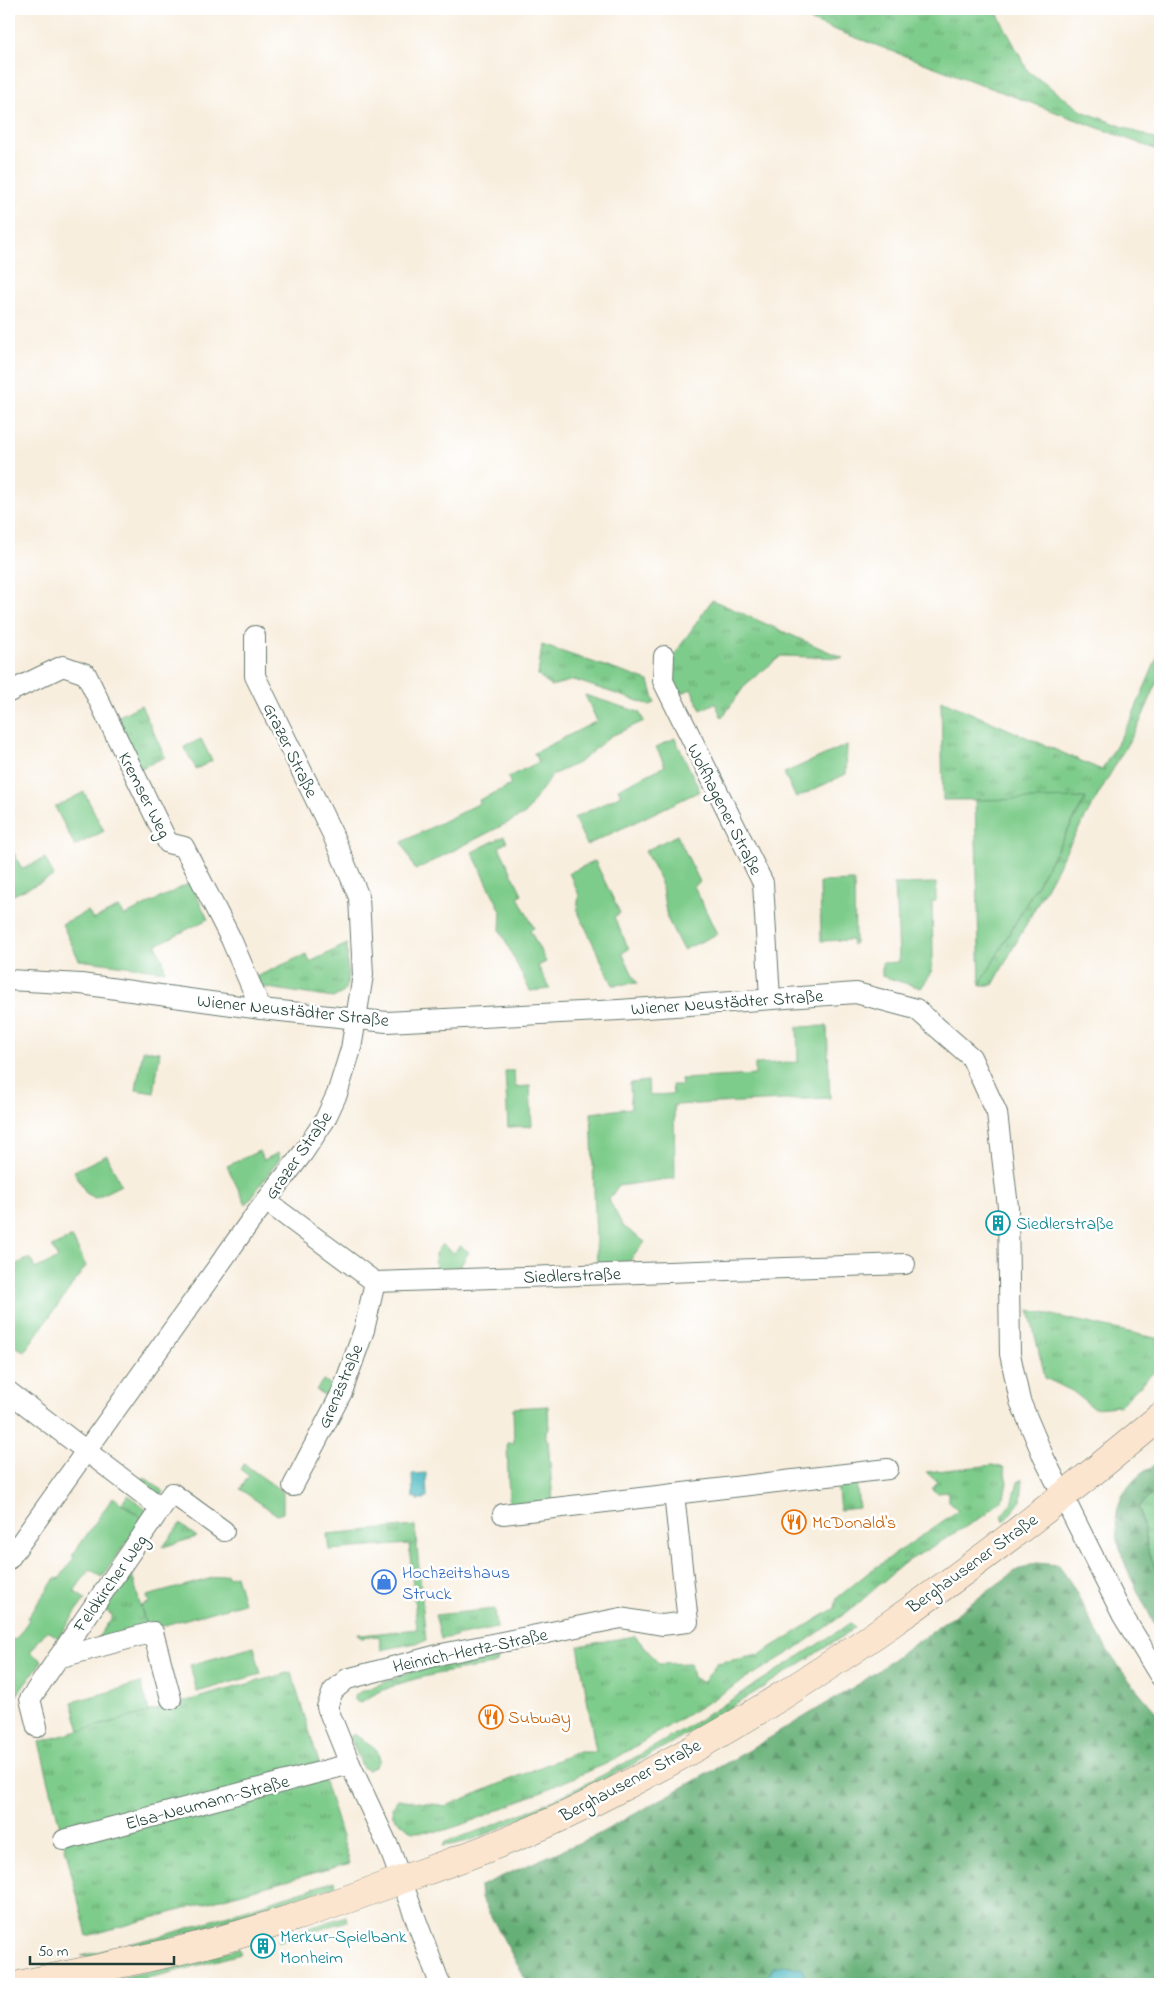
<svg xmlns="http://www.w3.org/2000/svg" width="1169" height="1993" viewBox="0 0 1169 1993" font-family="'Indie Flower',sans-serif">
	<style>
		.grass { fill: url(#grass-tufts); stroke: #4e8460 }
		.forest { fill: url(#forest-firs); stroke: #427656 }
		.garden { fill: #7ecc8b; stroke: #4e8460 }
		.water { fill: #48b7c0; stroke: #347a7a }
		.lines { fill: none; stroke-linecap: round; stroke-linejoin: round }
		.street-casing { stroke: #6b7b70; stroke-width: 22 }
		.secondary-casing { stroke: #6b7b70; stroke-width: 29 }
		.street { stroke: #fff; stroke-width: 20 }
		.secondary { stroke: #fce5cf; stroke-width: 28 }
		.labels { text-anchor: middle; stroke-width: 5; stroke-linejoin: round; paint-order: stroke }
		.street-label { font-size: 18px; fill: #1f3d34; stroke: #fff }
		.culture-label { font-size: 18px; fill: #0d838f; stroke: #fff; text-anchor: start }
		.food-label { font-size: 18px; fill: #c56008; stroke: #fff; text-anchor: start }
		.shop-label { font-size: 18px; fill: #366cbe; stroke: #fff; text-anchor: start }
	</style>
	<defs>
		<pattern id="grass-tufts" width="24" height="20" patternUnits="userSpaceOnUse" patternTransform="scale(1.25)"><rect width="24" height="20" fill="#7ecc8b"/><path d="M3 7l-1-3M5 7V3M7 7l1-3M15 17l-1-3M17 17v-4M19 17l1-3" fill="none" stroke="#67a772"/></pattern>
		<pattern id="forest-firs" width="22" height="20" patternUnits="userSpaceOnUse" patternTransform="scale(1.25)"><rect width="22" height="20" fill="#66b077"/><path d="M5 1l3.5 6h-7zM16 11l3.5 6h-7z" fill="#539062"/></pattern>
	</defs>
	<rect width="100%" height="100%" fill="#fff"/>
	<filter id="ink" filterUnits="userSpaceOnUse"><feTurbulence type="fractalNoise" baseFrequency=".02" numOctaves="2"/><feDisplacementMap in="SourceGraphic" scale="10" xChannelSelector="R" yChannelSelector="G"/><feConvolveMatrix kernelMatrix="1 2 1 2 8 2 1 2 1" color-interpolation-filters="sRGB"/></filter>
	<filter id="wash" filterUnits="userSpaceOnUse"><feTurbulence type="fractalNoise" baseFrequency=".0096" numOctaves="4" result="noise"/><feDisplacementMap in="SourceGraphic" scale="20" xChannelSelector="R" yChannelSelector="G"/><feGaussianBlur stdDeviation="1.12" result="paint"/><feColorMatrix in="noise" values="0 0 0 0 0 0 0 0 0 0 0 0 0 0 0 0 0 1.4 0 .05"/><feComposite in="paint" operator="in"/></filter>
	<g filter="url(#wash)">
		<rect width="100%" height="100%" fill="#f8eede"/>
		<!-- grass -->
		<g class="grass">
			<path d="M779,9H822L840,15L843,9H995L1028,71L1082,111L1160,141V151Z"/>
			<path d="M712,600L843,658L781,656L746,684L722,718L715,703L701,710L691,689L678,695L670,668L674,655Z"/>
			<path d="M542,645L649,681L655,703L650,705L574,680L551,686L538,675Z"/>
			<path d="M1160,651V676L1140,722L1065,853L993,985H980L1086,799L943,800L941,700L1102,770L1131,719Z"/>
			<path d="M141,705L165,757L139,769L115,718Z"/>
			<path d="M347,944L348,980L344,992L333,998L262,987L256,977L306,954L310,962Z"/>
			<path d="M1029,1310L1160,1339V1366L1119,1406L1094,1408L1072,1391L1045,1378Z"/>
			<path d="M993,1465L1004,1468L1007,1483L1004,1497L987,1514L903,1564L854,1607L795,1649L608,1763L470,1822L442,1831L412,1832L393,1816L392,1807L398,1799L446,1806L577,1752H596L578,1646L635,1636L659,1664L690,1663L693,1677L703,1683L717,1663L759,1655L835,1608L837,1598L869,1572L959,1510L948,1500V1492L937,1493L932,1489L937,1482L926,1472Z"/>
			<path d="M144,1477L164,1492L158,1495L139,1483Z"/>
			<path d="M1023,1479L1021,1501L1004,1521L1002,1515L1013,1501L1018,1482Z"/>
			<path d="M856,1480L859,1508L840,1510L837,1482Z"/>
			<path d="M1160,1488V1574L1149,1554L1139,1506Z"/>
			<path d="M128,1495L145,1508L147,1513L143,1519L122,1503Z"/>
			<path d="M180,1524L197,1537L163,1547Z"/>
			<path d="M415,1526L426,1641L381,1650L379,1636L361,1638L358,1633L362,1635L417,1629L409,1544L329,1550L327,1534Z"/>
			<path d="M130,1567L147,1630L97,1639L113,1616L101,1607Z"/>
			<path d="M495,1609L497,1628L441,1639L435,1615Z"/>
			<path d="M851,1623L855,1627L843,1636C742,1701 642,1766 531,1814C504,1826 473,1843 443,1846L445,1842C593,1796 722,1705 851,1623Z"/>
			<path d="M499,1653L497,1662L493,1665C447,1672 400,1677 361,1702L355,1700V1695L360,1692L411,1672Z"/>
			<path d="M291,1672L350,1863L87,1936L39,1742Z"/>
			<path d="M354,1734L377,1750L380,1760L375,1767L368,1770L363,1768L350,1737Z"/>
			<path d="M335,1881L336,1886L136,1949L95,1958L81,1956L169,1934Z"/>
			<path d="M346,1916L347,1921L279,1942L278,1938Z"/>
			<path d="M239,1948L241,1954C192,1966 142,1984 91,1984L165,1968Z"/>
		</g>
		<!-- forest -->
		<g class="forest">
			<path d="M1160,1462V1488L1139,1506L1149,1554L1160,1574V1623L1156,1627C1127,1569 1081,1503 1160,1462Z"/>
			<path d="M1036,1563L1058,1565C1078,1589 1086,1615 1102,1641C1118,1669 1140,1693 1160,1717V1984H806L802,1969L766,1979L764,1984H528L481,1898L480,1886L597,1835L748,1751L862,1682L1017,1570Z"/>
		</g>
		<!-- garden -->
		<g class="garden">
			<path d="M585,695L639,712L644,721L609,737L580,762L552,775L525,814L415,870L402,842L480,803L479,800L511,785L508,777L539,762L534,753L597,721Z"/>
			<path d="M675,738L700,791L587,845L574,818L621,795L618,789L665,766L656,747Z"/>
			<path d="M201,739L212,761L196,769L184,747Z"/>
			<path d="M847,745L846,774L796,798L784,773Z"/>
			<path d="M84,792L104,831L75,846L55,807Z"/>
			<path d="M1086,798L980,985L975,800Z"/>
			<path d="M677,835L700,882L694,886L717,934L683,950L667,918L661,882L645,851Z"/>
			<path d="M504,836L507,842L499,847L522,894L518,897L534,928L530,930L546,962L538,966L550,989L530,991L500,930L501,911L472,852Z"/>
			<path d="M9,844L22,869L45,858L54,876L9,897Z"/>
			<path d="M595,861L620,913L614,917L629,949L622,953L637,983L613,985L577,910L579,895L569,873Z"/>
			<path d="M854,881L855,943L852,945V940L821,941L820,882Z"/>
			<path d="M190,883L208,919L156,945L163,960L165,971L79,960L62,924L88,911L93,920L119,907L124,916Z"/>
			<path d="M936,883V901H932L933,956L931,974L921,988L882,976V963L899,962L897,904H895L894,884Z"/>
			<path d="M827,1026L830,1098L674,1105L675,1178L618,1186L609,1200L623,1226L645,1242L628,1263L597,1264L591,1113L631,1108L630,1083L648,1081L649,1095L673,1094L672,1085H682L681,1079L755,1075V1064L798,1062L797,1027Z"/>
			<path d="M143,1050L160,1052L154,1093L136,1090Z"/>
			<path d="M505,1071H514L515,1087L530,1086L532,1126L508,1127Z"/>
			<path d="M259,1151L264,1160L278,1153L280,1158L246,1205L227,1166Z"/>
			<path d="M107,1155L121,1185L95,1198L86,1193L74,1171Z"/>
			<path d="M72,1237L86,1266L24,1352L9,1341V1282L16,1279L10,1267L30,1258L35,1269L58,1258L52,1247Z"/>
			<path d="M442,1244L454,1253L460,1246L469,1252L458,1270H436L435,1254Z"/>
			<path d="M323,1380L337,1388L331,1399L316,1390Z"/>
			<path d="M548,1406L549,1429L546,1430V1439L548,1440L553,1502L509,1507L507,1443H514L513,1408Z"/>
			<path d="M244,1464L283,1492V1513L277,1515L240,1489L249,1476L240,1469Z"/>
			<path d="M113,1497L143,1519L102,1577L90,1569L74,1591L85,1599L58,1638L47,1630L30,1652L42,1661L9,1706V1643L12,1639L15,1640L29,1620L27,1618L56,1577L59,1579L74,1558L72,1556Z"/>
			<path d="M227,1574L228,1577L236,1575L244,1603L147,1630L141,1606L149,1603L147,1596Z"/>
			<path d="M254,1647L261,1674L197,1692L190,1665Z"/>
			<path d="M141,1683L149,1712L80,1731L72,1702Z"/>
		</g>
		<!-- water -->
		<g class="water">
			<path d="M426,1473L427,1497H424V1500H417V1497L413,1498L412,1474Z"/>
			<path d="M784,1965L802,1969L806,1984H764L773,1967Z"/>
		</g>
	</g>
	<g filter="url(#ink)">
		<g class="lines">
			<!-- street casing -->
			<g class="street-casing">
				<g id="street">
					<path d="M664,656L663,681L763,883L770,998"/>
					<path d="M9,692L63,666L86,674L168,843L184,847L231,939L261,1009"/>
					<path d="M9,980L81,984L261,1009L387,1022L619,1010L856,993L916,1009L971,1057L997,1113L1008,1207L1010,1354L1020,1401L1044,1458L1123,1616L1160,1676"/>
					<path d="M266,1201L375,1282L905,1264"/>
					<path d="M9,1392L161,1508L30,1699L37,1727"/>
					<path d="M293,1486L342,1392L364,1330L375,1282"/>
					<path d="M161,1508L172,1493L224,1531"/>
					<path d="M503,1514L888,1469"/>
					<path d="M9,1559L249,1223L303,1153L325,1120L337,1094L351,1049L363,975L359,897L332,833L255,676V636"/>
					<path d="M58,1658L153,1632L171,1699"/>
					<path d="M64,1840L350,1764"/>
					<path d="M440,1984L390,1850L350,1764L327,1707L333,1691L347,1679L442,1654L621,1618L662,1625L688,1622L674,1494"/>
				</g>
			</g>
			<!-- secondary casing -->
			<g class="secondary-casing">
				<path id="secondary" d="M23,1984C72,1974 120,1964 169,1953C250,1934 330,1906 409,1877C470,1856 531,1833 589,1804C794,1703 985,1563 1160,1417"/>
			</g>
			<!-- street -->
			<use href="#street" class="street"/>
			<!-- secondary -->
			<use href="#secondary" class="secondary"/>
		</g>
	</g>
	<!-- icons -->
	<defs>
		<g id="building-ring" transform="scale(1.25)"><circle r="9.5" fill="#fff" stroke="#0f9aa8" stroke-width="1.5"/><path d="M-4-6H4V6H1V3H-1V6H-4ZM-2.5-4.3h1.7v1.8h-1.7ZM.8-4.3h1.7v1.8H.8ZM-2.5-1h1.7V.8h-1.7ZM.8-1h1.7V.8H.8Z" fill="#0f9aa8"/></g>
		<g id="restaurant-ring" transform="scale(1.25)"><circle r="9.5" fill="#fff" stroke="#e8710a" stroke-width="1.5"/><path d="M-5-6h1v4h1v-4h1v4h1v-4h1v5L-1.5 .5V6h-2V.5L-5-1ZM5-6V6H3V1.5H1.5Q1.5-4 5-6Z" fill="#e8710a"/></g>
		<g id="shop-ring" transform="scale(1.25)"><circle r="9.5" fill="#fff" stroke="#3f7fe0" stroke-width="1.5"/><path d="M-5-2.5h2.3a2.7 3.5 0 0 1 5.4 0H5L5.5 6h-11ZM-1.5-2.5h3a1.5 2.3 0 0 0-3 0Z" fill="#3f7fe0"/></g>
	</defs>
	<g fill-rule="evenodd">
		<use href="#building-ring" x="998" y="1223"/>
		<use href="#restaurant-ring" x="794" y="1522"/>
		<use href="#shop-ring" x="384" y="1582"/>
		<use href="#restaurant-ring" x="491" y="1717"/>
		<use href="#building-ring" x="263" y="1946"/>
	</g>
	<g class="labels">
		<!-- street labels -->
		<g class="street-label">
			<text transform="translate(291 750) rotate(64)" y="6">Grazer Straße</text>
			<text transform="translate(145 795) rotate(63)" y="6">Kremser Weg</text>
			<text transform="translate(725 809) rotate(63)" y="6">Wolfhagener Straße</text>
			<text transform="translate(727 1002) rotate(-4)" y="6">Wiener Neustädter Straße</text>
			<text transform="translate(293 1010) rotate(6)" y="6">Wiener Neustädter Straße</text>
			<text transform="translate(298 1155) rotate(-55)" y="6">Grazer Straße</text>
			<text transform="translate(572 1275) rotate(-2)" y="6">Siedlerstraße</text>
			<text transform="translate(340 1386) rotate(-67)" y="6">Grenzstraße</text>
			<text transform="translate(972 1563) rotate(-36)" y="6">Berghausener Straße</text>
			<text transform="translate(110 1583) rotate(-55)" y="6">Feldkircher Weg</text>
			<text transform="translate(470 1650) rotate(-12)" y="6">Heinrich-Hertz-Straße</text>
			<text transform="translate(630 1780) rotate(-28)" y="6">Berghausener Straße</text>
			<text transform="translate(207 1802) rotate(-15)" y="6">Elsa-Neumann-Straße</text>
		</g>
		<!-- culture labels -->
		<g class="culture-label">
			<text x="1016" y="1229">Siedlerstraße</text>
			<text x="280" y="1942">Merkur-Spielbank<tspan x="280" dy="21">Monheim</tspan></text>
		</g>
		<!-- food labels -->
		<g class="food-label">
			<text x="812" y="1528">McDonald's</text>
			<text x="508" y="1723">Subway</text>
		</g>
		<!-- shop labels -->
		<g class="shop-label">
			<text x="402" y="1578">Hochzeitshaus<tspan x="402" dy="21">Struck</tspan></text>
		</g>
	</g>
	<!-- margin -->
	<rect width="1169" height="1993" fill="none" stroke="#fff" stroke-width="30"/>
	<!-- scale -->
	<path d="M30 1956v8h144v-8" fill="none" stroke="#1f3d34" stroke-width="2.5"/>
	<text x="38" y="1956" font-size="15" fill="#1f3d34" stroke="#ffffff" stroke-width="4" paint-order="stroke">50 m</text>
</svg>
